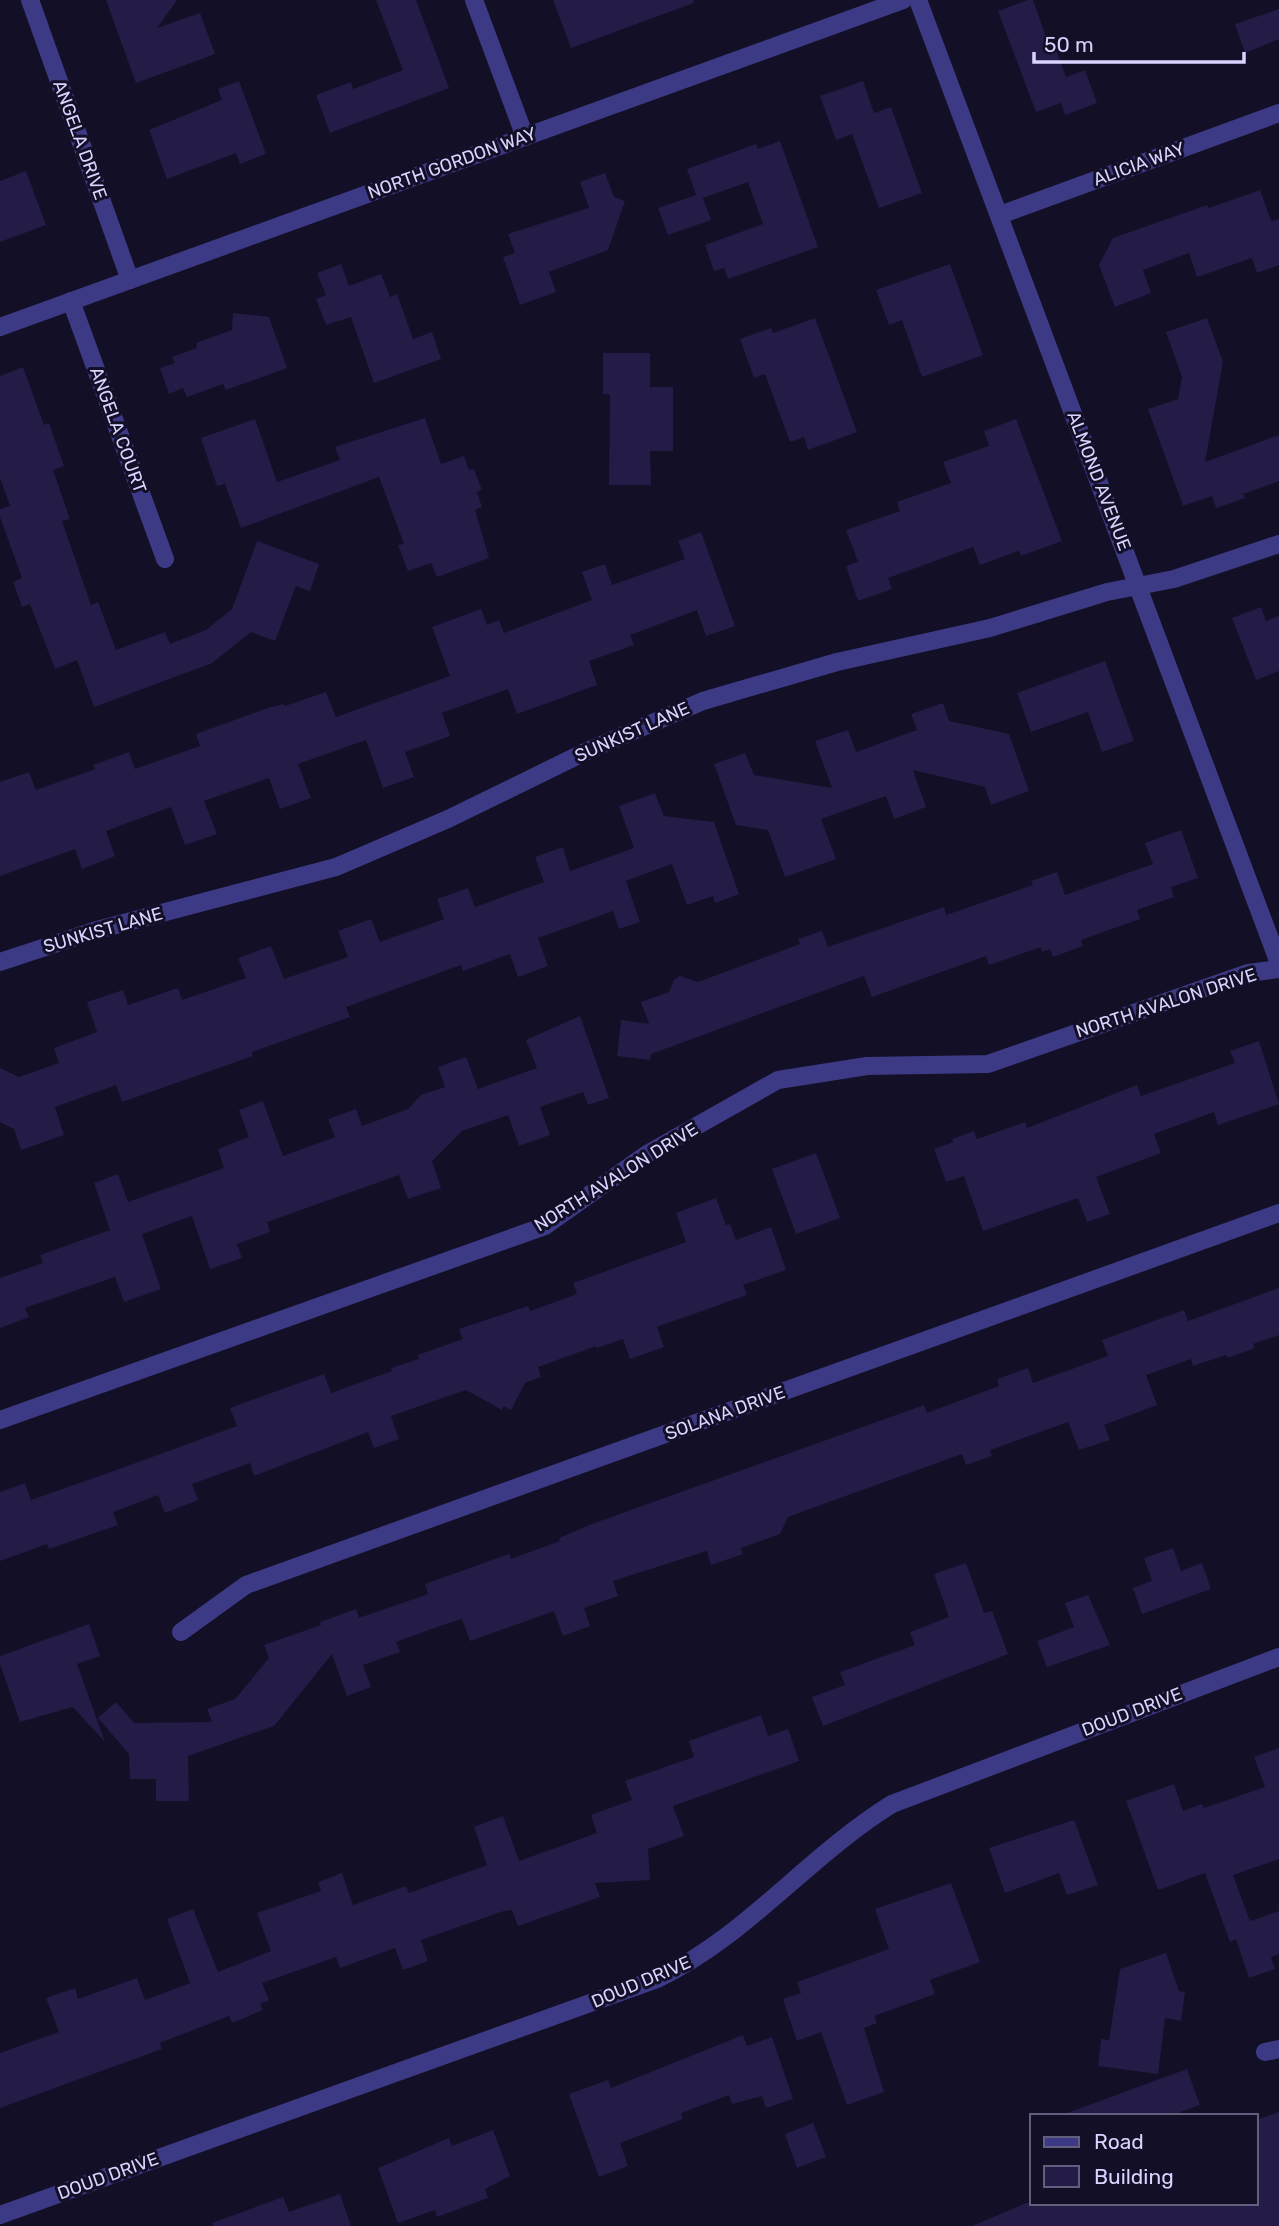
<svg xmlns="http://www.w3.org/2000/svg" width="1279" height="2226" viewBox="0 0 1279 2226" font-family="Rubik,sans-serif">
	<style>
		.building { fill: #241b47 }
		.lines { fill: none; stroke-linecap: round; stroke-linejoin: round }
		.minor { stroke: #3d3a85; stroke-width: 18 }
		.labels { text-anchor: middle; stroke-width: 6; stroke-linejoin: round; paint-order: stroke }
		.street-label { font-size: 18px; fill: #d9d4ff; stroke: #130f26 }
	</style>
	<rect width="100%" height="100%" fill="#130f26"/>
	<!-- building -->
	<g class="building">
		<path d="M106,0H177L157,28L200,13L215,54L136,83Z"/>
		<path d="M376,0H416L449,88L330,133L316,95L351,82L353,89L403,70Z"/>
		<path d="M553,0H693L694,3L571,48Z"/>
		<path d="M1028,0H1033L1050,48L1055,47L1066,77L1085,70L1097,103L1065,115L1061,103L1036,112L998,11Z"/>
		<path d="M1279,9V39L1245,53L1235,24Z"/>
		<path d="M239,81L266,154L240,164L236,153L167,179L149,130L222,100L218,89Z"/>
		<path d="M863,81L874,113L891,107L922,193L879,208L852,134L836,140L820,96Z"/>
		<path d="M780,141L818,247L728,279L724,268L714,271L705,245L763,224L748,182L703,198L711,220L668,235L658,208L696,195L687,169L756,144L758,149Z"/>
		<path d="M26,171L46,225L0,242V181Z"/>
		<path d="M605,173L614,197L625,201L608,250L549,272L556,292L520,305L503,257L515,253L508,234L589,208L580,182Z"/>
		<path d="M1260,190L1271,221L1279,219V265L1257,273L1252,258L1197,277L1189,253L1143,270L1151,293L1115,307L1099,265L1113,238L1207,205L1209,208Z"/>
		<path d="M341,264L349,286L381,274L390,297L397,294L413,339L432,332L441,359L374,383L351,317L326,325L316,299L326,295L317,273Z"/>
		<path d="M950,264L983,355L922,377L902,320L889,325L876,290Z"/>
		<path d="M233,313L269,317L287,368L226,390L223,384L187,397L183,388L169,394L160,368L175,363L172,357L197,348L196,343L232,330Z"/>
		<path d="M815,318L857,432L808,450L804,437L790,442L765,374L754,378L740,339L771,328L773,333Z"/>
		<path d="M1207,318L1223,362L1205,462L1279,435V481L1243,494L1245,498L1216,508L1212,496L1183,506L1148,409L1178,399L1182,377L1166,332Z"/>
		<path d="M603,353H650V387H673V451H650L651,485H609L610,395L603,394Z"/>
		<path d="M23,367L44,425L49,423L64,466L53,470L70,519L62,521L91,605L98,602L116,650L165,632L170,644L206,630L232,609L257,541L319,564L310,591L296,586L275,641L251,632L212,663L94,707L77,660L55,669L30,604L22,607L13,582L22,578L0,517V509L10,506L0,478V376Z"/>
		<path d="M425,418L441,464L464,456L469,470L474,469L482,490L477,492L482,507L475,510L489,558L437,577L431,563L408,571L398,545L404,544L379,477L241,528L225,484L217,486L201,438L255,419L277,482L340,460L335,447Z"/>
		<path d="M1016,419L1062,541L1021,556L1019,551L980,565L973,547L888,578L892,589L858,601L846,566L858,562L846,530L900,511L897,502L951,483L943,462L989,446L984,431Z"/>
		<path d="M701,532L735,626L706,636L697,610L630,635L634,645L589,661L597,685L517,714L508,689L442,713L450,736L405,752L414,777L383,788L366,740L298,764L311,798L280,809L269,778L204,801L217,834L185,845L171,807L106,831L115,856L82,869L75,849L0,876V782L29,772L36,790L95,769L93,765L129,752L135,769L200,746L196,734L268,708L284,704L285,706L326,692L336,717L450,676L432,627L481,609L487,625L499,620L504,633L592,600L582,572L605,564L612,585L685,559L678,541Z"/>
		<path d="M1261,607L1266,621L1279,616V671L1256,680L1232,618Z"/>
		<path d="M1105,661L1134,741L1102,752L1088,712L1031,732L1017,693Z"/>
		<path d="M943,703L949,721L1009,734L1029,791L991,805L985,787L913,770L926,807L894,819L886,796L821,819L836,859L785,877L768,830L736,825L714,764L745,753L754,775L832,788L815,741L848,730L856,752L917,730L911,714Z"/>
		<path d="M655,793L664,816L714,822L739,894L715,903L713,896L687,905L672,864L626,881L640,922L619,929L613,911L538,938L548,966L518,977L510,954L463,971L461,965L346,1007L350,1017L252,1052L253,1056L122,1102L116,1085L55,1107L64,1135L21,1150L14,1129L0,1122V1068L19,1077L59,1063L54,1048L97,1032L87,1002L123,990L128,1005L178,988L182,1000L246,978L238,958L271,946L284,979L348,957L338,931L371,919L380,942L444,919L437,899L468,888L475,907L544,882L535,857L563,847L570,871L634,848L619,806Z"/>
		<path d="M1181,830L1198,878L1171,887L1174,897L1137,910L1140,919L1081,940L1083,946L1053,957L1050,949L1042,952L1041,947L989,965L986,956L872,997L864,976L651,1054L650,1060L617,1056L621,1020L649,1024L641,1002L669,992L674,980L680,976L698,982L800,944L798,939L822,931L828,947L944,907L946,915L1033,885L1031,881L1057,872L1065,895L1153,864L1145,843Z"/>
		<path d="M580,1016L609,1098L588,1105L583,1092L540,1107L550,1135L519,1146L508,1115L462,1131L432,1161L441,1188L408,1199L399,1175L267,1222L270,1232L237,1244L242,1258L210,1269L192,1216L142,1234L161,1289L124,1302L115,1277L25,1308L29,1317L0,1328V1278L43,1263L40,1255L110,1230L94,1183L118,1174L128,1202L224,1168L218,1149L249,1137L239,1110L263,1101L283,1156L335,1137L328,1119L356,1109L362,1126L408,1109L421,1095L445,1087L438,1067L466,1057L478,1089L537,1068L526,1040Z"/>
		<path d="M1259,1041L1279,1104L1218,1125L1214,1112L1154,1134L1161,1153L1096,1177L1110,1214L1087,1222L1078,1198L983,1231L964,1176L946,1182L934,1149L953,1142L952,1139L974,1131L977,1139L1025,1122L1027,1128L1137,1085L1141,1096L1235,1063L1230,1051Z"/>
		<path d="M816,1153L840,1218L796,1234L772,1169Z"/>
		<path d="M716,1198L726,1225L730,1224L736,1240L771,1227L786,1270L743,1285L747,1295L657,1327L664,1347L630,1359L623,1339L597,1348L596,1346L538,1367L541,1377L525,1383L511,1410L503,1406L502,1410L466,1390L391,1416L399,1439L374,1448L368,1432L254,1476L250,1463L192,1484L198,1500L165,1513L158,1495L113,1512L118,1525L49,1549L47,1544L0,1561V1492L25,1483L31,1500L122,1468L237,1426L230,1408L324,1374L331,1393L392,1371L391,1368L419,1359L418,1355L463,1339L459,1329L528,1306L530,1311L577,1294L573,1283L686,1242L676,1213Z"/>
		<path d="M1279,1288V1335L1253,1344L1255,1348L1228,1358L1226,1355L1193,1366L1191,1359L1146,1375L1157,1405L1104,1425L1110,1440L1079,1450L1068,1422L990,1450L992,1456L966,1465L962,1454L840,1498L788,1517L780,1534L741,1548L743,1554L711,1565L707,1551L613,1581L618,1596L584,1608L590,1626L563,1636L554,1611L470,1641L462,1619L440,1626L396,1642L400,1652L363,1665L371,1687L347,1696L332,1654L274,1726L188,1756L189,1801H156V1779H130L129,1754L98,1718L116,1702L134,1723L212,1722L207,1709L235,1699L269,1658L264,1645L321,1625L320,1622L356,1609L359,1618L428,1594L425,1584L509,1554L511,1559L560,1541L559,1538L589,1525L924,1405L927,1413L999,1386L997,1379L1028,1368L1033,1383L1108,1356L1102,1340L1184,1310L1188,1321Z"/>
		<path d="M1173,1548L1181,1571L1202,1563L1211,1589L1142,1614L1133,1588L1152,1581L1144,1558Z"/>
		<path d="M966,1563L984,1613L992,1611L1008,1654L823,1726L812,1697L845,1685L840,1672L915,1645L910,1632L949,1617L934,1574Z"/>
		<path d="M1088,1595L1110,1645L1047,1667L1037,1641L1074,1627L1065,1603Z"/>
		<path d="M89,1624L100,1656L77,1664L105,1742L73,1707L20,1722L0,1664V1656Z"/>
		<path d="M761,1715L768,1736L788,1729L799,1761L673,1806L684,1836L648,1849L650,1880L595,1883L600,1897L518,1926L512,1910L504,1911L421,1940L428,1961L403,1970L395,1948L340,1968L336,1957L262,1983L269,2000L260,2004L263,2010L232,2023L229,2016L160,2043L162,2049L0,2108V2053L59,2032L46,1998L75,1988L78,1999L137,1978L145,2000L190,1983L167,1919L193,1909L218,1972L271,1951L257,1913L321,1891L318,1882L342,1873L353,1905L406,1886L409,1893L487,1865L474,1827L503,1816L519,1861L597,1833L591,1815L632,1800L625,1781L694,1757L689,1741Z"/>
		<path d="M1279,1748V1859L1233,1875L1250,1921L1279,1911V1954L1271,1957L1275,1969L1249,1978L1236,1939L1230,1942L1205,1873L1158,1890L1126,1801L1174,1784L1183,1811L1202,1804L1204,1808L1265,1787L1254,1757Z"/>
		<path d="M1074,1820L1098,1885L1067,1895L1059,1873L1005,1893L989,1848Z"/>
		<path d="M951,1883L980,1962L930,1980L935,1994L874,2016L877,2023L864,2028L884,2092L847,2105L821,2032L797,2041L783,1999L801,1993L797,1982L889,1949L875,1909Z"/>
		<path d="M1166,1953L1179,1991L1185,1992L1181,2021L1165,2018L1158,2074L1098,2066L1101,2039L1109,2040L1120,1969Z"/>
		<path d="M743,2035L747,2046L772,2037L793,2099L766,2108L762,2096L732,2104L729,2095L681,2113L683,2119L620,2143L628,2166L599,2177L569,2094L608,2080L611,2088Z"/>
		<path d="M1187,2069L1200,2105L1170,2116H1068L1067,2113Z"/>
		<path d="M1279,2112V2226H972L1026,2203H1256V2120Z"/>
		<path d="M813,2123L826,2157L797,2168L785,2134Z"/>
		<path d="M493,2130L510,2176L485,2189L488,2198L437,2217L435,2210L398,2223L378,2168L449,2138L452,2146Z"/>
		<path d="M340,2194L351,2226H213L212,2223L283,2197L289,2212Z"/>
	</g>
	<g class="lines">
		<!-- minor -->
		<g class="minor">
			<path d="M30,0L130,280"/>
			<path d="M474,0L525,137"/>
			<path d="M918,0L1279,963"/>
			<path d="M1000,215L1279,113"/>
			<path d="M71,301L165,559"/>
			<path d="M0,327L903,0"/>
			<path d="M0,962L97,930L336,867L448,819L585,752L703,701L837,662L990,628L1107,592L1174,579L1279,544"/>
			<path d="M0,1420L545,1226L647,1154L778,1080L867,1066L988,1064L1248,973L1279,969"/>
			<path d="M181,1632L246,1585L1279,1213"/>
			<path d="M1265,2052L1279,2049"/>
			<path d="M0,2215L657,1979C746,1937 808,1856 892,1804L1279,1657"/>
		</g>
	</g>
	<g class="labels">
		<!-- street labels -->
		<g class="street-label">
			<text transform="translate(80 140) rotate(70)" y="6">ANGELA DRIVE</text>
			<text transform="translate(452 163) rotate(-20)" y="6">NORTH GORDON WAY</text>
			<text transform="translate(1139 164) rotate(-20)" y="6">ALICIA WAY</text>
			<text transform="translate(118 430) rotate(70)" y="6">ANGELA COURT</text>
			<text transform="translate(1099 481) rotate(69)" y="6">ALMOND AVENUE</text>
			<text transform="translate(632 732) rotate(-24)" y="6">SUNKIST LANE</text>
			<text transform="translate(103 930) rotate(-16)" y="6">SUNKIST LANE</text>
			<text transform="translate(1166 1003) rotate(-18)" y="6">NORTH AVALON DRIVE</text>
			<text transform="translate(616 1177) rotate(-32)" y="6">NORTH AVALON DRIVE</text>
			<text transform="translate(725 1413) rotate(-20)" y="6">SOLANA DRIVE</text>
			<text transform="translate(1132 1712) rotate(-21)" y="6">DOUD DRIVE</text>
			<text transform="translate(641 1982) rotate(-23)" y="6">DOUD DRIVE</text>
			<text transform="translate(108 2176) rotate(-20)" y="6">DOUD DRIVE</text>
		</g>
	</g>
	<!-- legend -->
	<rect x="1030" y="2114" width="228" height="91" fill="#130f26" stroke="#625e7d" stroke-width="2"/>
	<rect x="1044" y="2137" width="35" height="10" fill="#3d3a85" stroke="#625e7d" stroke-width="2"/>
	<text x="1094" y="2149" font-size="21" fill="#d9d4ff">Road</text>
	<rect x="1044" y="2166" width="35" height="21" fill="#241b47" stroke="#625e7d" stroke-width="2"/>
	<text x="1094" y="2184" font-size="21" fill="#d9d4ff">Building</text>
	<!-- scale -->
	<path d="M1034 52v10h210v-10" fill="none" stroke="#d9d4ff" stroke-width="3.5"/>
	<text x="1044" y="52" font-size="21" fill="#d9d4ff" stroke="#130f26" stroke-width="5" paint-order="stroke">50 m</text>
</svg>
